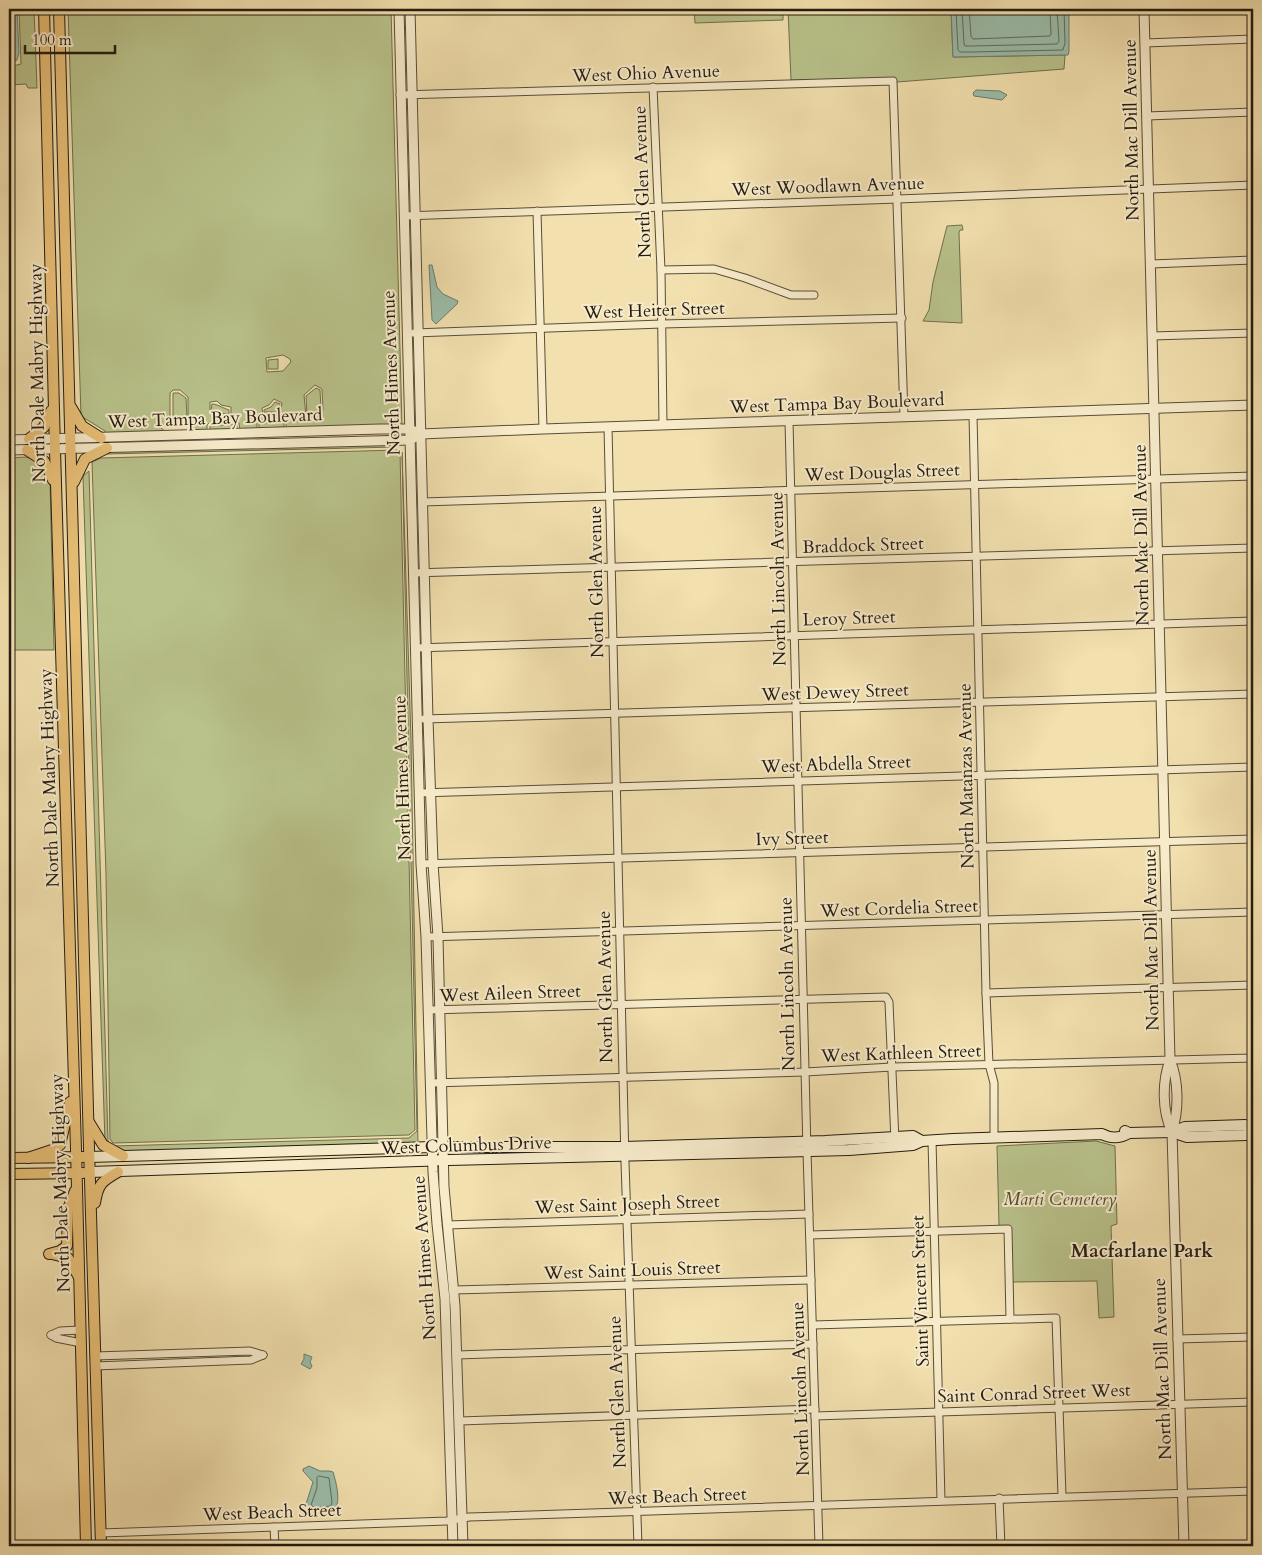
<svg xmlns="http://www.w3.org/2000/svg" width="1262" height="1555" viewBox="0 0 1262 1555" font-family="Cardo,serif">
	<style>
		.green { fill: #b9c28b; stroke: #6e6f4e; fill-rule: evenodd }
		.water { fill: #9bbdaa; stroke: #6b7d6d }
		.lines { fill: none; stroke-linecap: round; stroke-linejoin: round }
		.shore { stroke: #606c5e; stroke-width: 1 }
		.minor-casing { stroke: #584d39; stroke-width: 9 }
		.tertiary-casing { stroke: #584d39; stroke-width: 11 }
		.secondary-casing { stroke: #241c12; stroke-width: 12 }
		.primary-casing { stroke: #241c12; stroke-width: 12 }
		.minor { stroke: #f7ebca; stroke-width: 7 }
		.tertiary { stroke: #f7ebca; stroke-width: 9 }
		.secondary { stroke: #f7ebca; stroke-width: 10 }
		.primary { stroke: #e9c077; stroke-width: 10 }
		.labels { text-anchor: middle; stroke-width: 4; stroke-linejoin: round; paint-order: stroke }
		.street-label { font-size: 18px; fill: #241c12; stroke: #f7ebca }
		.park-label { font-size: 18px; font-style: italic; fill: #514e36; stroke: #f7ebca }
		.neighbourhood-label { font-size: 19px; font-weight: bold; fill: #241c12; stroke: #f7ebca }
	</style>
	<rect width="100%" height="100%" fill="#f2e0ae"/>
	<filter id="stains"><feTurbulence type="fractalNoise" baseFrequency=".004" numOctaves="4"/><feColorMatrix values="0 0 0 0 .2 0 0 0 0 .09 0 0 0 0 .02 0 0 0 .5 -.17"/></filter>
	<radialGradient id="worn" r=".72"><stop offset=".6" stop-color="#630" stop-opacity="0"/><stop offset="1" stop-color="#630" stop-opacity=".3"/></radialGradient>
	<!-- green -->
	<g class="green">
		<path d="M19,9H34L37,88H28L26,84L9,85V67L21,64Z"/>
		<path d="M68,9H391L402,425L286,428V421L284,420H258L257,422V429L240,430L239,423L237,421L209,423L207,425V431H189V426L187,424H164L161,428L166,432L106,434L105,431L81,416ZM283,355L290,359L291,362L283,371L267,372L266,358ZM315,385L322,389L323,410L318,417H306L304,395ZM173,390H180L188,397V422H176L170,416V393ZM274,399L282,403L280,415L271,416L263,415L262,408L269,405ZM217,401L221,405L231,407V416H214L210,412V402Z"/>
		<path d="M694,9H783V20L695,23Z"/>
		<path d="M788,9H951L953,57L1065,55L1064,69L897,82L896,78L791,80Z"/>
		<path d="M962,225L963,230H960L959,233L962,323L923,321L929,310L933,282L947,226Z"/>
		<path d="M278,359V369H268V360Z"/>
		<path d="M316,388L320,390L321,409L316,414L307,415L306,396Z"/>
		<path d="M173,393H179L186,398L187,419L177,420L173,415Z"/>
		<path d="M275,402L280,404L278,412H264V410L271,407Z"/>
		<path d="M212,404C217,404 223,408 229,410V414L215,413L211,410Z"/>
		<path d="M284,422V427L259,428V423Z"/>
		<path d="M237,424V429L210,430V426Z"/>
		<path d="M390,445L396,447L106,454V452Z"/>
		<path d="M398,450L400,452L415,1130L409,1135L113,1143L110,1139L106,874L92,462L101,458Z"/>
		<path d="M402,452L411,740L418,1145L120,1151L105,1142L83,476L89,471L108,1141L113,1146L409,1138L417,1131Z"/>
		<path d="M26,457L38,461L50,480L54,650H9V458Z"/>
		<path d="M1096,1141L1115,1146L1117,1224L1111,1226L1114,1317L1099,1318L1097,1281L1012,1282L1010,1227L999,1226L997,1146Z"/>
	</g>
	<!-- water -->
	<g class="water">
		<path d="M10,9H17L19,53L17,60L9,64Z"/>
		<path d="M951,9H1070L1069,10V52L1068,55L953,57Z"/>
		<path d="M976,90L1000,91L1007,95L1002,100L974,96L973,93Z"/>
		<path d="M429,265H432L437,287L443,294L458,301L457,304L436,324L432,320Z"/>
		<path d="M304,1354L312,1357L310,1362L312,1366L310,1369L301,1364L304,1359Z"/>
		<path d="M309,1466L320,1471H329L333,1472C336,1482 341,1500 335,1510L316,1513L305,1507L313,1482L303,1471V1469Z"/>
	</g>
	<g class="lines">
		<!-- shore -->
		<g class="shore">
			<path d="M956,9L958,50L960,52H972L1063,50L1065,43L1064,9"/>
			<path d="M962,9L964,44L965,46H972L1057,44L1059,41L1057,9"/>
			<path d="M969,9L971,36L973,39L1050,36L1051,34L1050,9"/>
			<path d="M9,59L13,58L14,53L12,9"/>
			<path d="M319,1476L329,1478L332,1502L331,1506L315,1508L311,1505L317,1488V1478Z"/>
		</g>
		<!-- minor casing -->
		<g class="minor-casing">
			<g id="minor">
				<path d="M1145,43L1253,39"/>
				<path d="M653,87L661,270L663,425"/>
				<path d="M400,95L893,81L904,416"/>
				<path d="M1147,116L1253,112"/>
				<path d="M537,211L543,429"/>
				<path d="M404,216L898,199L1253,185"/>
				<path d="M1151,264L1253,260"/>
				<path d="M661,270L714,269L745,278L791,295H814"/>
				<path d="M414,333L662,324L902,318"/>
				<path d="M1152,336L1253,333"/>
				<path d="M973,415L986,993L989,1064L994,1083V1137"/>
				<path d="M789,421L807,1151L819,1546"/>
				<path d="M608,427L625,1162L638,1546"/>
				<path d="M422,502L1253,476"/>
				<path d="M413,573L1253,548"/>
				<path d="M415,648L1253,621"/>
				<path d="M424,719L1253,694"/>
				<path d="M419,793L1253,767"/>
				<path d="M421,864L1253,839"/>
				<path d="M426,937L1253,912"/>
				<path d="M986,993L1253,985"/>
				<path d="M429,1010L886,997L889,1002L895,1141"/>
				<path d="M431,1083L805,1072L892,1067L1253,1058"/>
				<path d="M932,1140L941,1500"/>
				<path d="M447,1225L809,1214"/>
				<path d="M810,1235L1008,1229L1010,1319"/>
				<path d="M454,1290L811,1280"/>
				<path d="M813,1325L1056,1318L1062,1496"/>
				<path d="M51,1335L56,1338L81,1343"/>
				<path d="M51,1335L60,1331L81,1330"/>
				<path d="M1177,1339L1253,1337"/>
				<path d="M457,1355L813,1344"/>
				<path d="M95,1356L250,1351L263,1355"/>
				<path d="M95,1366L251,1360L263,1355"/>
				<path d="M815,1416L1253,1402"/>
				<path d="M460,1421L815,1409"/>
				<path d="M999,1498L1001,1546"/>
				<path d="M274,1527L275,1546"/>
				<path d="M101,1533L447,1521L469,1517L1253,1491"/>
			</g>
		</g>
		<!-- tertiary casing -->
		<g class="tertiary-casing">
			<g id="tertiary">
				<path d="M399,9L421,864L426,937L433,1172L437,1224L445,1299L453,1546"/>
				<path d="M410,9L428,719L433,863L438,937L444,1187L455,1306L463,1546"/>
				<path d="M1144,9L1170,1060C1162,1082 1162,1111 1172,1132"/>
				<path d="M9,440L380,429H409L414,431"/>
				<path d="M9,450L410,440L421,434L543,429L1253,405"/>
				<path d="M1170,1060C1179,1081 1179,1110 1172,1132L1184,1546"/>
			</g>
		</g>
		<!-- secondary casing -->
		<g class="secondary-casing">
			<g id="secondary">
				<path d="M1125,1131L1129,1133L1172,1132L1185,1127L1245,1125L1253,1130"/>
				<path d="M1172,1132L1187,1137L1246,1135L1253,1130"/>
				<path d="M89,1157L433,1147H624L825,1141L913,1136L922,1141"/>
				<path d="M90,1172L449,1160L849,1150L913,1145L922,1141L953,1139L1102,1134C1111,1139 1121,1138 1129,1133"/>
			</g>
		</g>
		<!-- primary casing -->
		<g class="primary-casing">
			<g id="primary">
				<path d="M44,9L55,450L76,1149L86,1546"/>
				<path d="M59,9L89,1148L101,1546"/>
				<path d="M71,407L82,426L101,438"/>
				<path d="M29,439L44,427L51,411"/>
				<path d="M27,450L44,461L53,480"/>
				<path d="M74,482L85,459L107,448"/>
				<path d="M89,1122L103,1145L123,1156"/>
				<path d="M9,1158L83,1157"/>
				<path d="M28,1158L52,1150L60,1145L70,1102"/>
				<path d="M9,1174L83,1173"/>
				<path d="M95,1203C98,1184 102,1181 118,1172"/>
				<path d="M49,1254L60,1251L67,1246L68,1209L75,1191"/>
				<path d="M52,1254L68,1258L79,1277"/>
			</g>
		</g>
		<!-- minor -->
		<use href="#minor" class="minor"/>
		<!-- tertiary -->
		<use href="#tertiary" class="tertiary"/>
		<!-- secondary -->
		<use href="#secondary" class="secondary"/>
		<!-- primary -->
		<use href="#primary" class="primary"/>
	</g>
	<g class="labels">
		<!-- street labels -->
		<g class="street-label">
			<text transform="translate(646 73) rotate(-2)" y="6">West Ohio Avenue</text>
			<text transform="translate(1131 130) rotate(-91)" y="6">North Mac Dill Avenue</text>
			<text transform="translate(642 182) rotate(-92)" y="6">North Glen Avenue</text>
			<text transform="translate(828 186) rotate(-2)" y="6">West Woodlawn Avenue</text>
			<text transform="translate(654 310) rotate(-2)" y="6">West Heiter Street</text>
			<text transform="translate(37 373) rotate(-91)" y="6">North Dale Mabry Highway</text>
			<text transform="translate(391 373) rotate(-92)" y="6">North Himes Avenue</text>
			<text transform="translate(837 403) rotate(-2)" y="6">West Tampa Bay Boulevard</text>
			<text transform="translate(215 418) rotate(-2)" y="6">West Tampa Bay Boulevard</text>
			<text transform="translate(882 472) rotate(-2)" y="6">West Douglas Street</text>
			<text transform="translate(1141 535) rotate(-91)" y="6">North Mac Dill Avenue</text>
			<text transform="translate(863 545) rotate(-2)" y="6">Braddock Street</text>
			<text transform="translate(778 579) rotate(-91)" y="6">North Lincoln Avenue</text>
			<text transform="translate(596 582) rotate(-91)" y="6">North Glen Avenue</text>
			<text transform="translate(849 618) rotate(-2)" y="6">Leroy Street</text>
			<text transform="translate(835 692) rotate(-2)" y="6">West Dewey Street</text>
			<text transform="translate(836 764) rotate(-2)" y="6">West Abdella Street</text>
			<text transform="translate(966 776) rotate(-91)" y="6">North Matanzas Avenue</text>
			<text transform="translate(49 778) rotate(-92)" y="6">North Dale Mabry Highway</text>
			<text transform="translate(402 778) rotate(-92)" y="6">North Himes Avenue</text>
			<text transform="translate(792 838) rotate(-2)" y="6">Ivy Street</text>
			<text transform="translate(899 908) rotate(-2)" y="6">West Cordelia Street</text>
			<text transform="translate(1151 940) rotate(-91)" y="6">North Mac Dill Avenue</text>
			<text transform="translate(787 984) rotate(-91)" y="6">North Lincoln Avenue</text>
			<text transform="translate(605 987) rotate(-91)" y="6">North Glen Avenue</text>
			<text transform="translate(510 993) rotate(-2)" y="6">West Aileen Street</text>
			<text transform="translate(901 1053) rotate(-2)" y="6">West Kathleen Street</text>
			<text transform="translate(466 1145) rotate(-2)" y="6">West Columbus Drive</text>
			<text transform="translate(60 1183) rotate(-92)" y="6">North Dale Mabry Highway</text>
			<text transform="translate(627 1204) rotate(-2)" y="6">West Saint Joseph Street</text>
			<text transform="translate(424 1258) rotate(-94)" y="6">North Himes Avenue</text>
			<text transform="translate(632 1270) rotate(-2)" y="6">West Saint Louis Street</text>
			<text transform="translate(920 1291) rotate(-92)" y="6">Saint Vincent Street</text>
			<text transform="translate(1162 1369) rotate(-92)" y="6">North Mac Dill Avenue</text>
			<text transform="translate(800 1389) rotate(-92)" y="6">North Lincoln Avenue</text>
			<text transform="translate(617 1392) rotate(-92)" y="6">North Glen Avenue</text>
			<text transform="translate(1034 1393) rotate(-2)" y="6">Saint Conrad Street West</text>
			<text transform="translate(677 1496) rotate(-2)" y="6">West Beach Street</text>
			<text transform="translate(272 1512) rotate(-2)" y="6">West Beach Street</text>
		</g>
		<!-- park labels -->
		<g class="park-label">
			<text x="1060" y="1205">Marti Cemetery</text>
		</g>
		<!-- neighbourhood labels -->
		<g class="neighbourhood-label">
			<text x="1142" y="1257">Macfarlane Park</text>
		</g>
	</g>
	<!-- margin -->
	<rect width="1262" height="1555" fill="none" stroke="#f2e0ae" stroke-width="30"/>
	<rect x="10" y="10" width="1242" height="1535" fill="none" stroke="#241c12" stroke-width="2.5"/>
	<rect x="15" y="15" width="1232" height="1525" fill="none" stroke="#241c12"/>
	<!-- scale -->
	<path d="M25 45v8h90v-8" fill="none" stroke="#241c12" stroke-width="2.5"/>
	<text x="32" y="45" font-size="15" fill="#241c12" stroke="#f7ebca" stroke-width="4" paint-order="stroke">100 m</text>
	<rect width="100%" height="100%" filter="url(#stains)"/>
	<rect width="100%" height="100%" fill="url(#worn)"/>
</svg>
